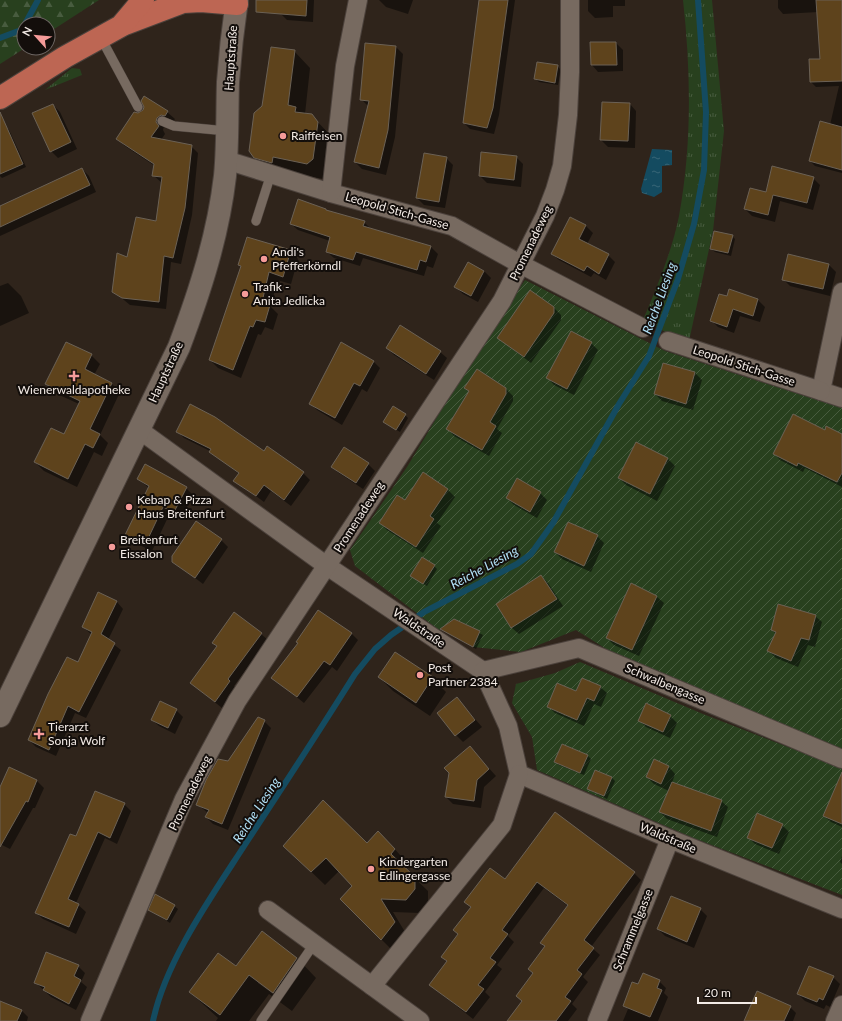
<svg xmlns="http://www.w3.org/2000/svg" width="842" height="1021" viewBox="0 0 842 1021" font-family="Lato,sans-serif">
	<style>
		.grass { fill: url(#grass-tufts) }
		.forest { fill: url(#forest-firs) }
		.garden { fill: url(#garden-furrows) }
		.water { fill: url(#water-ripples) }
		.shadow { fill: #0007; fill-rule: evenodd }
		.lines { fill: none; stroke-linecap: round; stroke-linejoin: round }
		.stream { stroke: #144b60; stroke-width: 6 }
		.building { fill: #5e431c; stroke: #6b6155 }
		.service-casing { stroke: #4c423c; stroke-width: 10 }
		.minor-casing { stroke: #4c423c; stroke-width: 20 }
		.secondary-casing { stroke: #4c423c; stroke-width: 24 }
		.primary-casing { stroke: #4c423c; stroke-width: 24 }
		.service { stroke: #776a60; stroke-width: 9 }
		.minor { stroke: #776a60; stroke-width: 18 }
		.secondary { stroke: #776a60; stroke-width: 22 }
		.primary { stroke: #bd6653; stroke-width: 22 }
		.poi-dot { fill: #f59b99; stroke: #130e0b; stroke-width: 1.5 }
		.labels { text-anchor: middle; stroke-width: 4; stroke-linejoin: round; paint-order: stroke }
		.street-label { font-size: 12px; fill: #f3ebe6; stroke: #130e0b }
		.poi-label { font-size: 12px; fill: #f3ebe6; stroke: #130e0b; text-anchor: start }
		.water-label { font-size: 13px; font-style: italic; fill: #b1e0f6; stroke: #130e0b }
	</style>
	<defs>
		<pattern id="grass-tufts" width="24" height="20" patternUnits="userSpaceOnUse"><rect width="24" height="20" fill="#28401e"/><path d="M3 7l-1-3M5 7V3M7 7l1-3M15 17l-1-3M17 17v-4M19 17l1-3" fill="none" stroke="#485c3f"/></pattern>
		<pattern id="forest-firs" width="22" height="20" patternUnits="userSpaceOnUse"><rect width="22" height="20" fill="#28401e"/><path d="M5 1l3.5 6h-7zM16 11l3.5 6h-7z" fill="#485c3f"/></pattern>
		<pattern id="garden-furrows" width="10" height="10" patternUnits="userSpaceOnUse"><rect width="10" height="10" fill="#28401e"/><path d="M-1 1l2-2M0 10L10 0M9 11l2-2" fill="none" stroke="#485c3f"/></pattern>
		<pattern id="water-ripples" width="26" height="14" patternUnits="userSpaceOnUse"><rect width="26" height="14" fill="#144b60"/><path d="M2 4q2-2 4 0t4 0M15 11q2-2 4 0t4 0" fill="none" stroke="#376577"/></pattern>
	</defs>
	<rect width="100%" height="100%" fill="#2f241b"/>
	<!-- grass -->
	<g class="grass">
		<path d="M683,0H712L724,131L713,231L689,341L675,337L643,320C657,287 672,251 679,216C692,145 691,72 683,0Z"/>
		<path d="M72,68L80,69L82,75L45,90Z"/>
	</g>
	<!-- forest -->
	<path class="forest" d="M0,0H99L48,33V24H24L25,48L0,64Z"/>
	<!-- garden -->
	<g class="garden">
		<path d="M525,280L665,351L842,408V751L619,657L576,630L521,652L473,647L480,631L454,619L439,630L355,566L350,550L407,467L471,361Z"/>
		<path d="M580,662L703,714L842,768V895L691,837L537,770L532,737L512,703L516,684L555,673Z"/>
	</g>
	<!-- water -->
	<path class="water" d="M652,149L672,150V165L662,166V192L654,197L642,193L641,189Z"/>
	<!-- shadow -->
	<g class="shadow">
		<path d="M281,0H314L313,22L287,20L280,13Z"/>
		<path d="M379,0H413L408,14L386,7Z"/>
		<path d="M480,0H515L499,115L494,134L470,129L464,123Z"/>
		<path d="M588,0H625V6H613V17L595,18L588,11Z"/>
		<path d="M778,0H842V173L815,166L810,161L830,125L839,86L816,87L811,82L822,60L818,12L783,14L778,8Z"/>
		<path d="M591,43H616L623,50V71L598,72L592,65Z"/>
		<path d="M396,47L403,54L395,137L386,175L362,169L355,162L369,107L361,99Z"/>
		<path d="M294,51L310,68L305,114L311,115L334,139L324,179L289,173L271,174L255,157L263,107Z"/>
		<path d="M557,66L561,70L558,85L539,82L536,79Z"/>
		<path d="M145,97L167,112L175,119L172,123L164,126L163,130L165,134L161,140L191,146L198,153L192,215L181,264L171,262L166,309L130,305L113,291L128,258L156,222L162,183L153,175L155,166L125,146L117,139L138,114L144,111Z"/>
		<path d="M603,103L630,104L636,111L635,148L608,147L601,140Z"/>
		<path d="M53,105L60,112L77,149L58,158L51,151Z"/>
		<path d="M6,127L9,130L26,167L2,178L0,176V129Z"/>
		<path d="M516,157L523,164L521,187L487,183L480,176Z"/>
		<path d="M446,158L453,165L445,208L424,205L417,198Z"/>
		<path d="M82,169L89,176L96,192L0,236V207Z"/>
		<path d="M813,178L820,185L813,210L780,201L775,222L752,216L745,209L766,193Z"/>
		<path d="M326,209L328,212L364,222L371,229L431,247L438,254L433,268L427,266L424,276L363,258L360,266L334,258L327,252L330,241L298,230L291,224Z"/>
		<path d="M570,218L586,226L593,233L587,244L608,255L615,262L606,280L594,273L591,277L559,260L552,254Z"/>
		<path d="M732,236L735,239L731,256L715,252L711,249Z"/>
		<path d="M290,250L298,259L291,284L277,280L271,307L278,314L273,330L265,327L261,335L258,334L241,378L218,368L210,360L242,268L239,265Z"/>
		<path d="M468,263L484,271L491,278L478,302L463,294L456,287Z"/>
		<path d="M829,265L836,272L830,296L790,286L783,279Z"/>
		<path d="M8,283L21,296L29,313L0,326V286Z"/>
		<path d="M730,291L758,300L765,307L760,322L740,316L734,333L718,327L711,320L728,298Z"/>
		<path d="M554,308L561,315V320L531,363L498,338Z"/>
		<path d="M591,343L598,350L574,395L554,385L548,378Z"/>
		<path d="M387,348L440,352L447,358L434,380L394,355Z"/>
		<path d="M91,355L100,364L94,375L111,383L120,392L100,435L108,443L102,456L94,452L77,487L44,471L35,462L64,436L79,404L55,393L46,384Z"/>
		<path d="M373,361L380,368L367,392L362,389L342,425L317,410L310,403Z"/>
		<path d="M664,364L695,373L702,380L693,410L662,401L655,394Z"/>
		<path d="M465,388L506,389L513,396V401L497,429L502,433L489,456L454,436L448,429L470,392Z"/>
		<path d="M405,415L408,418L400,432L388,425Z"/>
		<path d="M177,431L264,453L303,473L310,480L291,506L271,491L264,502L235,480L239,474L210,451L184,438Z"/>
		<path d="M825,432L842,435V487L805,468L803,472L780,460L774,453Z"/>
		<path d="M637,443L668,459L675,466L657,501L626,485L619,478Z"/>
		<path d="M368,464L375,471L363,489L339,473L332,467Z"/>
		<path d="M423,474L448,490L455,497L437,523L441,526L423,553L387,530L380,523L405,501Z"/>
		<path d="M138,479L186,488L193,495L181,519L170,513L152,551L133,542L126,535L149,488Z"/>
		<path d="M540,493L547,500L537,518L514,505L507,498Z"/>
		<path d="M597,536L604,543L591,572L562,559L555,552Z"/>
		<path d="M221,540L228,547L203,584L173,561Z"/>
		<path d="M434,566L437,569L427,586L415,579Z"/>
		<path d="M541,576L548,583L563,606L519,634L512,628L497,605Z"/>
		<path d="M657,597L664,603L639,656L614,645L607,638Z"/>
		<path d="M117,602L123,609L108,640L121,650L86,718L75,713L56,756L36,747L29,740L79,664L92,635L83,627Z"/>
		<path d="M815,616L822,622L815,647L808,645L798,667L776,658L769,651L776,634L772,630Z"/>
		<path d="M454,620L483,635L476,649L441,629Z"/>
		<path d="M351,633L358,640L337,671L332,667L304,703L273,678Z"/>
		<path d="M261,634L268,640L234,686L237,688L222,708L191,683L218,647L213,643Z"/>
		<path d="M379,677L432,678L446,692L430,716L393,691Z"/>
		<path d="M600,687L607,693L601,707L594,704L584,726L555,713L548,706L577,693Z"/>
		<path d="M457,698L482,727L463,742L456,735Z"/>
		<path d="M176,710L183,717L175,734L159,726L152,720Z"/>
		<path d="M670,716L677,723L670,738L646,727L639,720Z"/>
		<path d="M264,721L271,728L228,830L213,824L206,817L208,813L197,804Z"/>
		<path d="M562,745L588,756L591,759L584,775L559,765L555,762Z"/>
		<path d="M476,754L496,776L484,787L481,808L453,804L446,797Z"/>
		<path d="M654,760L669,767L675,774L672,783L721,801L728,807L717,837L667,819L660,812L669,791L654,784L647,777Z"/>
		<path d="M9,769L37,781L44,788L35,808H33L10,849L0,844V789Z"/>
		<path d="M612,778L615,781L607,799L588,789Z"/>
		<path d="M842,791V827L831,822L824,816Z"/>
		<path d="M124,804L131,811L117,844L105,838L76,903L86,912L76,934L43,919L36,913L77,838Z"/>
		<path d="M782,825L789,832L779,854L755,844L749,838Z"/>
		<path d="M367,844L392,846L408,864L404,868L428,891V903L420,913L393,912L408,937L395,953L341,899L354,886L339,871L325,885L298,859Z"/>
		<path d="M842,856V864L840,862Z"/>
		<path d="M634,873L641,880L591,947L600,955L583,977L588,982L572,1004L577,1009L568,1021H508L523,1001L545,947L541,942L568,906L544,888L508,936L514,942L497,965L502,969L485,992L490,997L473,1019L430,985L447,962L442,957L459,934L471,907L466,902L505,880Z"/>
		<path d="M174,906L178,909L170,923L150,910Z"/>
		<path d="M700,909L707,916L694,948L665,936L658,929Z"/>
		<path d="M297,958L316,978L292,1011L269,994L249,1021H216L218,1018L190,992L236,967ZM258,981L277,995L276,996L258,983Z"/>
		<path d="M78,966L85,973L81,982L87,987L76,1010L51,997L35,982Z"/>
		<path d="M833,977L840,984L830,1007L826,1005L824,1009L805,1001L798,994Z"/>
		<path d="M659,981L666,988L664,993L668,997L658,1021H623L628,1009L624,1005L639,985Z"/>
		<path d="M0,1002L21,1010L28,1017L27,1021H0Z"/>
		<path d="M790,1007L796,1013L793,1021H748Z"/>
	</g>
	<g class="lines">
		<!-- stream -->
		<g class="stream">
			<path d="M25,24L38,0"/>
			<path d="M0,38L21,30L24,26"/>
			<path d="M153,1021C166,959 214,893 248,840C284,785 320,730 355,674L375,649L391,635L424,612L517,564L531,554L553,523L619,404L649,356L678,279L694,224L704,170L706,112L698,0"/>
		</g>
	</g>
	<!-- building -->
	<g class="building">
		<path d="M256,0H307L306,16L256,12Z"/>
		<path d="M479,0H508L493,108L487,128L463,123Z"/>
		<path d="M816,0H842V81L810,82L809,59H820Z"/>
		<path d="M590,42H616L617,65H591Z"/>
		<path d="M365,43L396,46L388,130L379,168L354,162L369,101L360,100Z"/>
		<path d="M271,47L295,50L288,105L296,107L295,112L312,114L318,122L313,159L307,164L273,157L272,163L254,158L249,151L254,113L262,106Z"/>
		<path d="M537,62L558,65L555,83L534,79Z"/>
		<path d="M144,96L168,111L165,116L161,115L157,118L156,122L159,126L151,137L192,145L185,208L173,258L164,256L159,302L122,298L112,292L117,253L127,257L136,217L156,221L162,177L152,176L154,164L116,139L134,112L138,113L143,110L144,107L141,101Z"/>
		<path d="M602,102L630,103L628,141L600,140Z"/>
		<path d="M53,104L71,142L50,152L32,113Z"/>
		<path d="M0,112L23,164L0,174Z"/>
		<path d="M820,121L842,127V170L809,161Z"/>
		<path d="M481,152L517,156L514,180L479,176Z"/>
		<path d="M424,153L447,157L439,202L416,198Z"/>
		<path d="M772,166L814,177L807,203L773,195L768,215L744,209L750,188L766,192Z"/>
		<path d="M82,168L90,185L0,227V206Z"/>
		<path d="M298,199L326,209V210L365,221L363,226L431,246L426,262L420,260L417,270L356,252L353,260L326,252L330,237L290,224Z"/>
		<path d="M570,217L586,225L579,239L609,254L599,274L587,266L584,271L551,254Z"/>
		<path d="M714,231L733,235L728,253L710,249Z"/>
		<path d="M247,237L291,250L283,277L269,272L262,302L270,305L265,322L256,320L253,327L250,326L233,370L209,360L241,266L238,265Z"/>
		<path d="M788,254L829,264L823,289L782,280Z"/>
		<path d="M468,262L484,271L471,296L454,287Z"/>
		<path d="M729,289L758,299L753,316L733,309L727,327L710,321L719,294L727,296Z"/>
		<path d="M530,290L554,307V313L524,357L497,338Z"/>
		<path d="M400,325L441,351L426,374L386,348Z"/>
		<path d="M571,331L592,342L567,389L546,378Z"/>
		<path d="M66,342L92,354L85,369L112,383L90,429L100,434L93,448L85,444L68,479L34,462L51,428L64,434L80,401L45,384Z"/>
		<path d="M341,342L374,361L360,386L354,383L335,418L309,404Z"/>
		<path d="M663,363L695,372L686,404L654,394Z"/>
		<path d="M477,369L506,388V394L490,422L496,426L482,450L446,429L469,391L464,388Z"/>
		<path d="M190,404L215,417L264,451L267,446L304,472L284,500L264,485L256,496L233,481L239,473L209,452L211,449L176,432Z"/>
		<path d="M393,406L406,414L396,430L383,422Z"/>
		<path d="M793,414L825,430L826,426L842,434V473L837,482L798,463L797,466L773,454Z"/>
		<path d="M636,442L668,458L650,494L618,478Z"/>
		<path d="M344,447L369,463L356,483L331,467Z"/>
		<path d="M145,464L187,487L174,512L163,507L145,545L125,535L149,486L137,479Z"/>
		<path d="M423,472L448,489L430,516L434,519L416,547L379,523L397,495L405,500Z"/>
		<path d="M517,478L541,492L530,512L506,498Z"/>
		<path d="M196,521L222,539L195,578L172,562V556Z"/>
		<path d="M568,522L598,535L584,566L554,552Z"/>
		<path d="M422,557L435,565L423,584L410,576Z"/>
		<path d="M541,575L557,599L511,628L496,604Z"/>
		<path d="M631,583L657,596L632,650L606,638Z"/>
		<path d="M98,592L117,601L101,634L115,643L79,712L68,706L49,750L28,740L48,694L67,657L78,662L92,632L82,627Z"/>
		<path d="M778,604L816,615L809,640L801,638L791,661L767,651L776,632L771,630Z"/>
		<path d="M318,610L352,633L330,665L324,661L297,697L271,678L298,643L296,642Z"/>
		<path d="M234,612L262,633L228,679L230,681L215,702L190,683L217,646L212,643Z"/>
		<path d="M454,619L480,631L473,647L440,629Z"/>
		<path d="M395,652L433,677L416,703L378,677Z"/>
		<path d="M582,678L601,686L594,701L587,698L577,720L547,707L557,683L576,691Z"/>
		<path d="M457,697L475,720L455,736L437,713Z"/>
		<path d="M160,701L177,709L168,728L151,720Z"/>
		<path d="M646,703L671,715L663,732L638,721Z"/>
		<path d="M258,717L265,720L222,824L205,817L209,810L196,805L206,780L218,759L228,761Z"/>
		<path d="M562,744L588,755L580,773L554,762Z"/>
		<path d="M470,746L489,769L477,780L474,801L445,797L449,773L444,768Z"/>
		<path d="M654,759L669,766L661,784L646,777Z"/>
		<path d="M9,767L37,780L28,802L26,801L0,847V787Z"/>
		<path d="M595,770L612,777L604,796L587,789Z"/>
		<path d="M842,772V824L823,816Z"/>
		<path d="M672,782L722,800L711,831L659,812Z"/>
		<path d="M95,791L125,803L110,838L98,832L68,899L79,904L69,927L35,913L70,834L76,836Z"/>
		<path d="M323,800L367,843L378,831L395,849L391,854L415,877V889L406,900L381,899L395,922L381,940L340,899L352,886L326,858L311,872L283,846Z"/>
		<path d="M555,812L635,872L584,940L594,948L577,970L582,974L565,997L571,1001L556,1021H507L522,1001L516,996L533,973L528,969L545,946L540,943L568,905L537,882L502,930L508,934L490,958L496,962L478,985L484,989L466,1012L429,985L447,961L441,957L458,934L453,930L471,907L464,902L490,868L505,879Z"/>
		<path d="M757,813L783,824L772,848L747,838Z"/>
		<path d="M155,894L175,905L167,920L148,910Z"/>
		<path d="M671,896L701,908L687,942L657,929Z"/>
		<path d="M262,931L297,958L273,993L249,975L220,1015L189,992L218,953L236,966Z"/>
		<path d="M46,952L79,965L74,976L81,980L69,1004L43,990L45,987L34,983Z"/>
		<path d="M809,966L834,976L823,1000L819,998L817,1002L797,994Z"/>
		<path d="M643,973L660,980L657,988L662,990L650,1017L623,1006L632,982L638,984Z"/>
		<path d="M757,991L791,1006L784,1021H744Z"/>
		<path d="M0,1001L22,1010L17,1021H0Z"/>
	</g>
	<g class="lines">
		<!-- service casing -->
		<g class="service-casing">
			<g id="service">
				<path d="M101,38L138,107"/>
				<path d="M162,121L174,126L227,131"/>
				<path d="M256,221L271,174"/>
				<path d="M261,1021L314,944"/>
			</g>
		</g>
		<!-- minor casing -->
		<g class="minor-casing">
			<g id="minor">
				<path d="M226,160L331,193L452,226L520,264L643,328"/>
				<path d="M331,193L345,66L358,0"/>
				<path d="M842,292L821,391L842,398"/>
				<path d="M668,341L821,391"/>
				<path d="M138,429L327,566L483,671L508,726L519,774L670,839L842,909"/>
				<path d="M483,671L579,648L842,759"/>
				<path d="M268,910L372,986"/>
				<path d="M90,1021L184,799L237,701L502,301L545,216L555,190L562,166L568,115L570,72V0"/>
				<path d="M420,1021L372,986L502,825L519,774"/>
				<path d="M597,1021L670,839"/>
				<path d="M835,1021L842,1005"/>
			</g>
		</g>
		<!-- secondary casing -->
		<g class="secondary-casing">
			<path id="secondary" d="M0,716L179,347C200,291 218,236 225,176C228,145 227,113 228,82C230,54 233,27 237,0"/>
		</g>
		<!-- primary casing -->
		<g class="primary-casing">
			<g id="primary">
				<path d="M125,24L183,2L201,1L237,4"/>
				<path d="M0,98L65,57L121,26L143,0"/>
			</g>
		</g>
		<!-- service -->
		<use href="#service" class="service"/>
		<!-- minor -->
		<use href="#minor" class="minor"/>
		<!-- secondary -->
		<use href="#secondary" class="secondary"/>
		<!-- primary -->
		<use href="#primary" class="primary"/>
	</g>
	<!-- markers -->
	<g class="poi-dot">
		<circle cx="283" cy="136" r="4"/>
		<circle cx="264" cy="259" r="4"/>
		<circle cx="245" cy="294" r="4"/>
		<path d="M72 370h4v4h4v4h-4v4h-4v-4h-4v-4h4z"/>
		<circle cx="129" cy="507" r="4"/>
		<circle cx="112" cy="547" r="4"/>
		<circle cx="420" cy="675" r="4"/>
		<path d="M37 728h4v4h4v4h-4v4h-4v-4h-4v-4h4z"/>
		<circle cx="371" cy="869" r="4"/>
	</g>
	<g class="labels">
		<!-- street labels -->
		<g class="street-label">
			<text transform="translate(231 58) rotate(-86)" y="4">Hauptstraße</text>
			<text transform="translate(397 211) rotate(16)" y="4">Leopold Stich-Gasse</text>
			<text transform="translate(531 243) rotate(-64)" y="4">Promenadeweg</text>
			<text transform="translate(744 366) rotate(18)" y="4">Leopold Stich-Gasse</text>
			<text transform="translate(166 372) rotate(-65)" y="4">Hauptstraße</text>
			<text transform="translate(359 517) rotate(-57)" y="4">Promenadeweg</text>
			<text transform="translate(419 628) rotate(34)" y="4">Waldstraße</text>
			<text transform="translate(665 684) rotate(23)" y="4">Schwalbengasse</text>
			<text transform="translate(190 793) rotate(-64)" y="4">Promenadeweg</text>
			<text transform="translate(668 838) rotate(23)" y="4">Waldstraße</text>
			<text transform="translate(633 930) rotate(-68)" y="4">Schrammelgasse</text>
		</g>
		<!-- poi labels -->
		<g class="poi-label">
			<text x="291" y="140">Raiffeisen</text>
			<text x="272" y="256">Andi's<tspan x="272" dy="14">Pfefferkörndl</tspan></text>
			<text x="253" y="291">Trafik -<tspan x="253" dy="14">Anita Jedlicka</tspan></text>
			<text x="74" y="394" text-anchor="middle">Wienerwaldapotheke</text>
			<text x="137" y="504">Kebap &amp; Pizza<tspan x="137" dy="14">Haus Breitenfurt</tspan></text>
			<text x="120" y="544">Breitenfurt<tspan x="120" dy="14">Eissalon</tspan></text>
			<text x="428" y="672">Post<tspan x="428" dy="14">Partner 2384</tspan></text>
			<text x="48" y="731">Tierarzt<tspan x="48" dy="14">Sonja Wolf</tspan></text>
			<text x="379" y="866">Kindergarten<tspan x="379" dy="14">Edlingergasse</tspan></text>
		</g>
		<!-- water labels -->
		<g class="water-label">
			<text transform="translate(659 298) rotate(-70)" y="5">Reiche Liesing</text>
			<text transform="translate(484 567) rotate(-29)" y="5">Reiche Liesing</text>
			<text transform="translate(256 810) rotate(-57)" y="5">Reiche Liesing</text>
		</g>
	</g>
	<!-- north arrow -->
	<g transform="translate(36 36) rotate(297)"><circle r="19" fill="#130e0b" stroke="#6d6663"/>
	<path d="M0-3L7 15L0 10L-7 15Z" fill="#f59b99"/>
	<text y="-6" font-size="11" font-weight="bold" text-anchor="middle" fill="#f3ebe6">N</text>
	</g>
	<!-- scale -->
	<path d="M698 997v6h58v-6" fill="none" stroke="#f3ebe6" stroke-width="2"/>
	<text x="704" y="997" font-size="12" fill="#f3ebe6" stroke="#130e0b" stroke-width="3" paint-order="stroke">20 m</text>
</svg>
